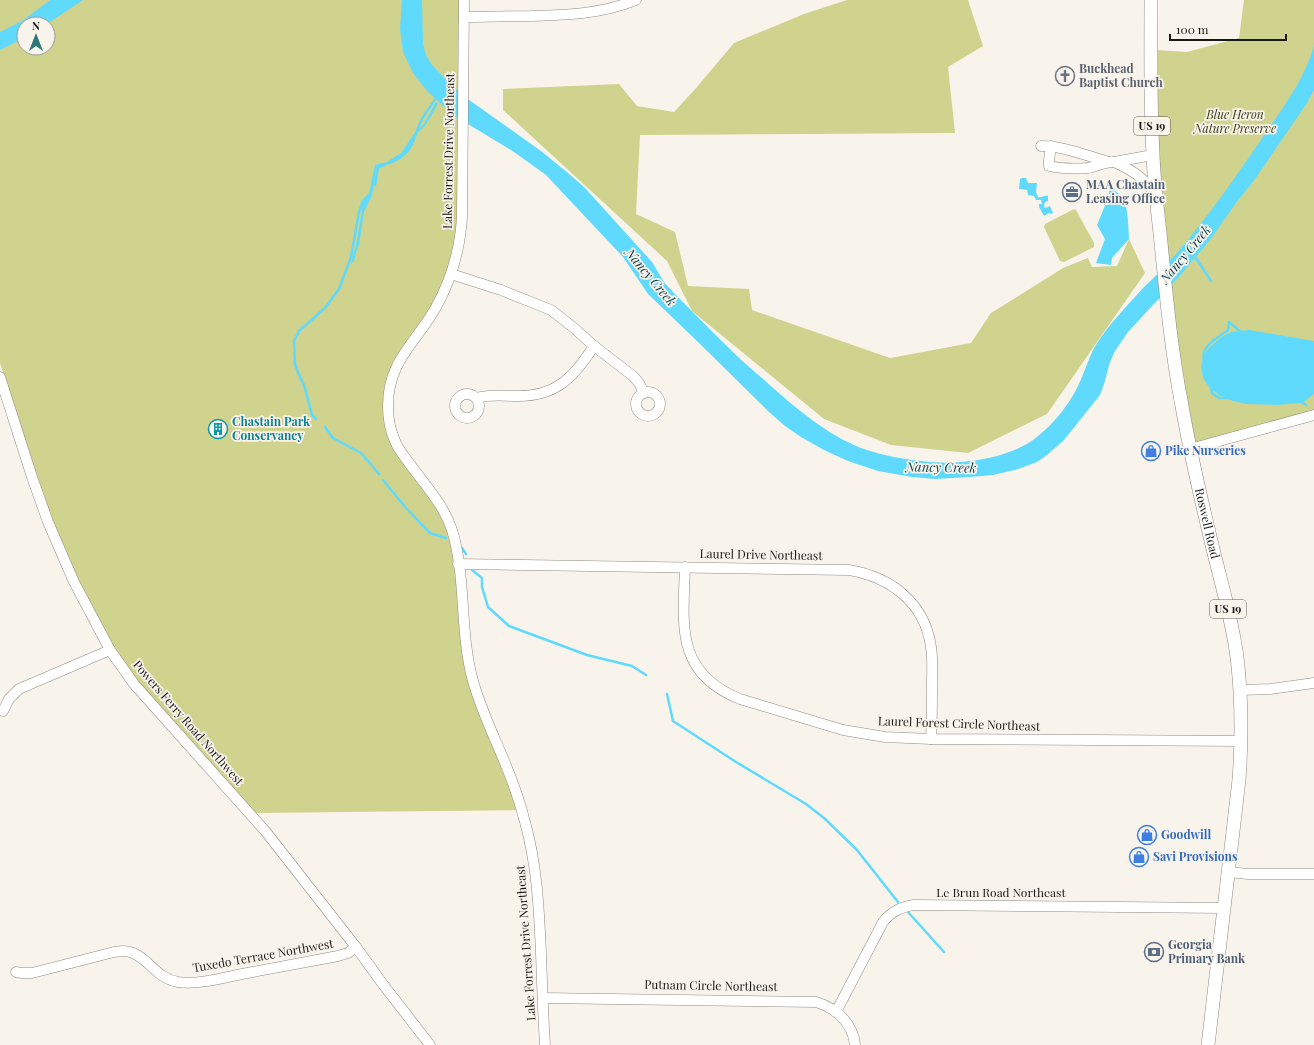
<svg xmlns="http://www.w3.org/2000/svg" width="1314" height="1045" viewBox="0 0 1314 1045" font-family="'Playfair Display',serif">
	<style>
		.green { fill: #cfd38d; fill-rule: evenodd }
		.water { fill: #5fdafd }
		.lines { fill: none; stroke-linecap: round; stroke-linejoin: round }
		.stream { stroke: #5fdafd; stroke-width: 2.5 }
		.minor-casing { stroke: #8e8a83; stroke-width: 11 }
		.major-casing { stroke: #8e8a83; stroke-width: 14 }
		.minor { stroke: #fff; stroke-width: 10 }
		.major { stroke: #fff; stroke-width: 13 }
		.labels { text-anchor: middle; stroke-width: 3.5; stroke-linejoin: round; paint-order: stroke }
		.shield { fill: #f8f4ec; stroke: #5d5a56; stroke-width: 1 }
		.shield-label { font-size: 11px; font-weight: bold; fill: #1a1815 }
		.worship-label { font-size: 12px; font-weight: bold; fill: #5b616d; stroke: #f8f4ec; text-anchor: start }
		.park-label { font-size: 12px; font-style: italic; fill: #3c3e15; stroke: #f8f4ec }
		.street-label { font-size: 12px; fill: #1a1815; stroke: #f8f4ec }
		.service-label { font-size: 12px; font-weight: bold; fill: #4e5e75; stroke: #f8f4ec; text-anchor: start }
		.culture-label { font-size: 12px; font-weight: bold; fill: #0d838f; stroke: #f8f4ec; text-anchor: start }
		.shop-label { font-size: 12px; font-weight: bold; fill: #366cbe; stroke: #f8f4ec; text-anchor: start }
		.water-label { font-size: 13px; font-style: italic; fill: #053f4e; stroke: #f8f4ec }
	</style>
	<rect width="100%" height="100%" fill="#f8f4ec"/>
	<!-- green -->
	<g class="green">
		<path d="M0,0H464L459,215L455,276L386,389V432L404,458L443,510L456,549L469,675L522,810L243,813L113,658L66,576L0,363ZM24,24H48V48H24Z"/>
		<path d="M847,0H968L983,46L948,67L955,133L640,135L636,214L675,232L688,286L749,289L752,310L890,358L971,343L991,313L1063,268L1088,258L1092,267L1117,266L1129,239L1145,273L1047,414L968,453L891,445L824,419L692,311L667,261L503,110V89L619,84L637,106L674,112L697,87L734,43L804,14Z"/>
		<path d="M1244,0H1314V411L1195,444L1181,377L1157,151L1156,50L1187,52L1239,38Z"/>
		<path d="M1074,209L1076,210L1094,243V247L1064,262L1060,261L1044,227L1045,224Z"/>
	</g>
	<!-- water -->
	<g class="water">
		<path d="M50,0H83L47,24H24V38L0,50V32L22,21Z"/>
		<path d="M402,0H422L423,44L426,55L432,65L448,82L465,97L541,151L568,173L585,188L652,262L664,282L673,292C693,312 713,333 734,353C746,365 759,375 772,387C797,409 823,431 854,445C880,457 932,465 961,462C987,460 1018,453 1038,436C1053,424 1067,407 1076,390C1083,377 1087,362 1094,348C1107,326 1126,307 1143,288C1151,280 1159,273 1166,265C1203,225 1234,179 1265,134C1284,106 1305,78 1314,46V90L1307,103L1255,179L1236,203L1210,240L1177,279L1128,332L1115,351L1110,362L1104,384L1100,395L1064,440L1047,455L1037,462L1015,470L993,475L970,477L935,479L912,477L878,471L848,461L824,450L801,437L785,426L769,412L699,343L648,294L623,257L546,175L514,152L453,115L427,91L413,73L403,52L400,29Z"/>
		<path d="M436,102L438,104L425,126L417,133L404,155L389,164L377,167L372,195L364,212L359,245L356,252L354,261L351,264L353,254L356,246L364,198L369,193L375,165L387,162L401,153L416,131L424,124Z"/>
		<path d="M1022,178H1026L1028,183H1037L1036,192L1038,197C1042,198 1044,195 1048,196V201L1045,202L1044,206L1045,208L1050,206L1053,213L1051,214L1049,213L1044,216L1039,207V204H1042L1041,200H1036L1034,196L1028,195L1027,190L1019,189L1020,179Z"/>
		<path d="M1109,186L1125,199L1128,220L1129,239L1112,258L1111,265L1096,263L1105,239L1097,225L1109,196Z"/>
		<path d="M1249,330L1314,341V394L1302,403L1276,405L1246,404L1233,401L1219,395L1209,387L1203,378L1201,367L1204,355L1210,347L1220,338L1231,332Z"/>
	</g>
	<g class="lines">
		<!-- stream -->
		<g class="stream">
			<path d="M389,163C414,154 412,140 422,119C426,112 432,105 436,98"/>
			<path d="M375,185L378,167L384,165"/>
			<path d="M1194,255L1211,281"/>
			<path d="M1229,322L1240,331"/>
			<path d="M1204,361C1200,346 1218,338 1228,330L1229,322"/>
			<path d="M1211,387L1212,393L1219,398H1229"/>
			<path d="M1300,401L1306,405"/>
			<path d="M316,419L312,415L304,385L299,375L295,364L294,341L299,331L325,308L339,289L351,257L359,212L363,201L366,199"/>
			<path d="M325,427L333,438L361,453L379,474"/>
			<path d="M383,480L406,508L430,533L446,538"/>
			<path d="M462,548L466,554"/>
			<path d="M472,570L482,578V587L488,607L509,626L587,655L632,666L646,675"/>
			<path d="M667,694L673,721L736,762L806,804L824,818L857,850L898,902"/>
			<path d="M908,912L944,952"/>
		</g>
		<!-- minor casing -->
		<g class="minor-casing">
			<g id="minor">
				<path d="M464,0L462,217C460,250 451,281 435,309C415,344 388,361 388,406C388,418 390,430 395,441C398,449 404,456 409,463C426,486 447,508 454,537C466,584 460,634 473,681C481,710 494,736 505,763C513,782 520,802 525,822C537,865 539,908 541,953C542,983 543,1014 545,1045"/>
				<path d="M464,17C486,17 508,16 531,16C567,15 602,14 636,0"/>
				<path d="M1041,146C1064,146 1087,156 1109,162"/>
				<path d="M1051,146L1049,160V166C1062,169 1076,169 1088,168C1097,166 1105,162 1114,162L1153,155"/>
				<path d="M1114,162C1132,170 1145,178 1155,195"/>
				<path d="M451,274L501,290L551,310L574,328L594,346L633,376L639,383L644,393"/>
				<path d="M0,377L32,477L48,522L74,582L110,650L134,684L266,832L356,947L382,983L430,1045"/>
				<circle cx="648" cy="404" r="12"/>
				<circle cx="467" cy="406" r="12"/>
				<path d="M477,398C490,394 502,396 516,396C556,397 574,377 594,346"/>
				<path d="M1190,449L1314,415"/>
				<path d="M458,564L849,570C891,577 925,603 931,647C933,659 932,672 932,684C932,702 932,721 931,739"/>
				<path d="M685,567C683,625 675,673 740,699L843,730L885,737L931,739L1242,741"/>
				<path d="M1241,690L1270,689L1314,683"/>
				<path d="M3,711L9,699L19,689L110,650"/>
				<path d="M1229,872L1248,874H1314"/>
				<path d="M16,972L22,973H32L114,952C121,951 127,950 133,953C149,959 156,978 178,982C197,985 223,978 242,974C274,968 306,962 338,956L348,953L356,947"/>
				<path d="M543,998L816,1002C836,1008 853,1023 855,1045"/>
				<path d="M836,1012L883,922C892,911 901,907 914,905L1224,908"/>
			</g>
		</g>
		<!-- major casing -->
		<g class="major-casing">
			<g id="major">
				<path id="s1" d="M1151,0C1151,51 1150,103 1153,154C1154,187 1159,220 1162,253C1167,304 1172,355 1182,406C1190,453 1201,499 1212,545C1221,582 1232,619 1237,657C1242,699 1242,739 1239,780L1208,1045"/>
			</g>
		</g>
		<!-- minor -->
		<use href="#minor" class="minor"/>
		<!-- major -->
		<use href="#major" class="major"/>
	</g>
	<!-- icons -->
	<defs>
		<g id="church-ring" transform="scale(1)"><circle r="9.5" fill="#f8f4ec" stroke="#6b7280" stroke-width="1.5"/><path d="M-1.2-6h2.4v3.5h3.3v2.4h-3.3V6h-2.4V-.1h-3.3v-2.4h3.3Z" fill="#6b7280"/></g>
		<g id="office-ring" transform="scale(1)"><circle r="9.5" fill="#f8f4ec" stroke="#5c6f8a" stroke-width="1.5"/><path d="M-6-3h4V-5.5h4V-3h4V5H-6ZM-1-4.5V-3h2v-1.5ZM-6 0V1H6V0Z" fill="#5c6f8a"/></g>
		<g id="building-ring" transform="scale(1)"><circle r="9.5" fill="#f8f4ec" stroke="#0f9aa8" stroke-width="1.5"/><path d="M-4-6H4V6H1V3H-1V6H-4ZM-2.5-4.3h1.7v1.8h-1.7ZM.8-4.3h1.7v1.8H.8ZM-2.5-1h1.7V.8h-1.7ZM.8-1h1.7V.8H.8Z" fill="#0f9aa8"/></g>
		<g id="shop-ring" transform="scale(1)"><circle r="9.5" fill="#f8f4ec" stroke="#3f7fe0" stroke-width="1.5"/><path d="M-5-2.5h2.3a2.7 3.5 0 0 1 5.4 0H5L5.5 6h-11ZM-1.5-2.5h3a1.5 2.3 0 0 0-3 0Z" fill="#3f7fe0"/></g>
		<g id="bank-ring" transform="scale(1)"><circle r="9.5" fill="#f8f4ec" stroke="#5c6f8a" stroke-width="1.5"/><path d="M-6-4H6V4H-6ZM0-2.3a2.3 2.3 0 1 0 0 4.6a2.3 2.3 0 1 0 0-4.6Z" fill="#5c6f8a"/></g>
	</defs>
	<g fill-rule="evenodd">
		<use href="#church-ring" x="1065" y="76"/>
		<use href="#office-ring" x="1072" y="192"/>
		<use href="#building-ring" x="218" y="429"/>
		<use href="#shop-ring" x="1151" y="451"/>
		<use href="#shop-ring" x="1147" y="835"/>
		<use href="#shop-ring" x="1139" y="857"/>
		<use href="#bank-ring" x="1154" y="952"/>
	</g>
	<g class="labels">
		<!-- shield labels -->
		<g class="shield">
			<rect x="1134" y="117" width="36" height="18" rx="3"/>
			<rect x="1210" y="600" width="36" height="18" rx="3"/>
		</g>
		<g class="shield-label">
			<text x="1152" y="130">US 19</text>
			<text x="1228" y="613">US 19</text>
		</g>
		<!-- worship labels -->
		<g class="worship-label">
			<text x="1079" y="73">Buckhead<tspan x="1079" dy="14">Baptist Church</tspan></text>
		</g>
		<!-- park labels -->
		<g class="park-label">
			<text x="1235" y="119">Blue Heron<tspan x="1235" dy="14">Nature Preserve</tspan></text>
		</g>
		<!-- street labels -->
		<g class="street-label">
			<text transform="translate(449 151) rotate(-89)" y="4">Lake Forrest Drive Northeast</text>
			<text dy="4" stroke="none"><textPath href="#s1" startOffset="528">Roswell Road</textPath></text>
			<text transform="translate(761 555) rotate(1)" y="4">Laurel Drive Northeast</text>
			<text transform="translate(188 723) rotate(49)" y="4">Powers Ferry Road Northwest</text>
			<text transform="translate(959 724) rotate(2)" y="4">Laurel Forest Circle Northeast</text>
			<text x="1001" y="897">Le Brun Road Northeast</text>
			<text transform="translate(526 943) rotate(-94)" y="4">Lake Forrest Drive Northeast</text>
			<text transform="translate(263 956) rotate(-10)" y="4">Tuxedo Terrace Northwest</text>
			<text transform="translate(711 986) rotate(1)" y="4">Putnam Circle Northeast</text>
		</g>
		<!-- service labels -->
		<g class="service-label">
			<text x="1086" y="189">MAA Chastain<tspan x="1086" dy="14">Leasing Office</tspan></text>
			<text x="1168" y="949">Georgia<tspan x="1168" dy="14">Primary Bank</tspan></text>
		</g>
		<!-- culture labels -->
		<g class="culture-label">
			<text x="232" y="426">Chastain Park<tspan x="232" dy="14">Conservancy</tspan></text>
		</g>
		<!-- shop labels -->
		<g class="shop-label">
			<text x="1165" y="455">Pike Nurseries</text>
			<text x="1161" y="839">Goodwill</text>
			<text x="1153" y="861">Savi Provisions</text>
		</g>
		<!-- water labels -->
		<g class="water-label">
			<text transform="translate(1185 254) rotate(-50)" y="5">Nancy Creek</text>
			<text transform="translate(651 277) rotate(50)" y="5">Nancy Creek</text>
			<text transform="translate(941 467) rotate(1)" y="5">Nancy Creek</text>
		</g>
	</g>
	<!-- north arrow -->
	<g transform="translate(36 36)"><circle r="19" fill="#f8f4ec" stroke="#9f9c96"/>
	<path d="M0-3L7 15L0 10L-7 15Z" fill="#2d777b"/>
	<text y="-6" font-size="11" font-weight="bold" text-anchor="middle" fill="#1a1815">N</text>
	</g>
	<!-- scale -->
	<path d="M1170 34v6h116v-6" fill="none" stroke="#1a1815" stroke-width="2"/>
	<text x="1176" y="34" font-size="12" fill="#1a1815" stroke="#f8f4ec" stroke-width="3" paint-order="stroke">100 m</text>
</svg>
